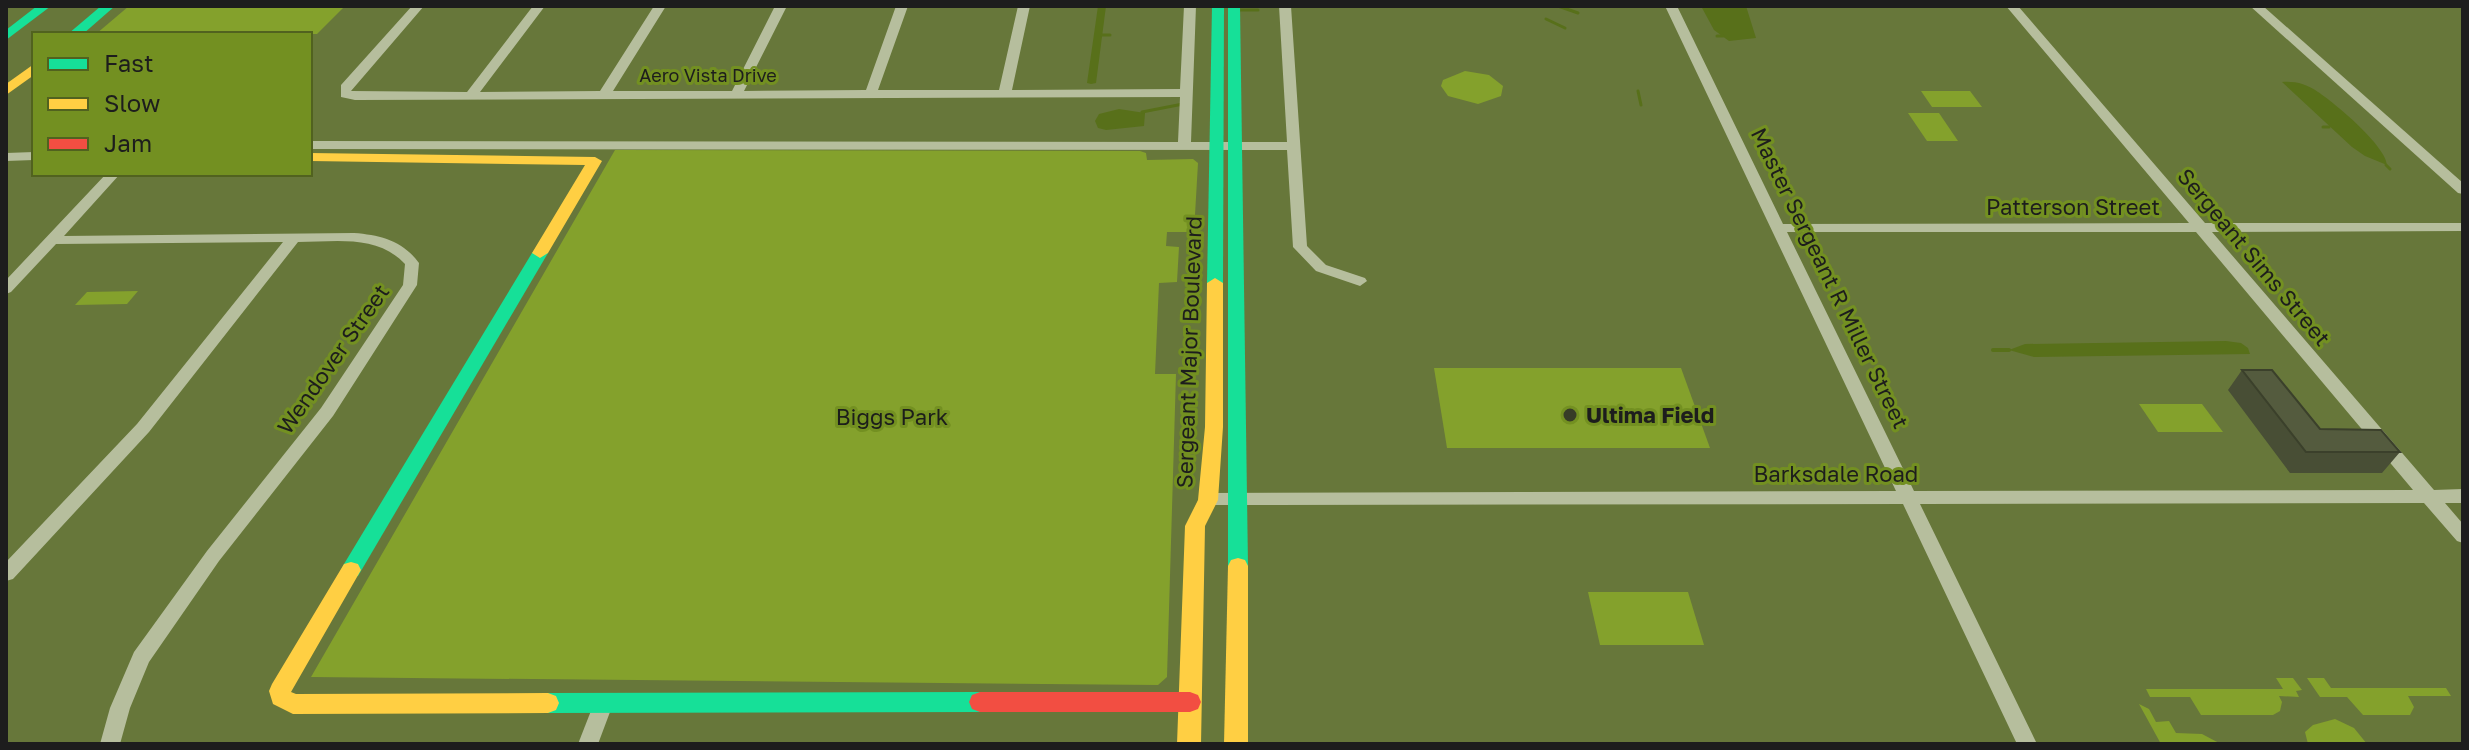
<svg xmlns="http://www.w3.org/2000/svg" width="2469" height="750" viewBox="0 0 2469 750" font-family="'Golos Text',sans-serif">
	<style>
		.green { fill: #84a12c }
		.water { fill: #58701a }
		.lines { fill: none; stroke-linecap: round; stroke-linejoin: round }
		.stream-far1 { stroke: #58701a; stroke-width: 3 }
		.stream { stroke: #58701a; stroke-width: 4 }
		.street { fill: #b6be9d; fill-rule: evenodd }
		.fast { fill: #16e098; fill-rule: evenodd }
		.slow { fill: #ffcf43; fill-rule: evenodd }
		.jam { fill: #f24e42; fill-rule: evenodd }
		.wall { fill: #484e35 }
		.building { fill: #545b3e; stroke: #3b402b; stroke-width: 2 }
		.poi-dot { fill: #373c27; stroke: #739021; stroke-width: 3 }
		.labels { text-anchor: middle; stroke-width: 6; stroke-linejoin: round; paint-order: stroke }
		.far-street-label { font-size: 18px; fill: #1d1d1d; stroke: #739021 }
		.street-label { font-size: 22px; fill: #1d1d1d; stroke: #739021 }
		.poi-label { font-size: 22px; font-weight: bold; fill: #1d1d1d; stroke: #739021; text-anchor: start }
		.park-label { font-size: 22px; fill: #1c1d1b; stroke: #739021 }
	</style>
	<rect width="100%" height="100%" fill="#67773a"/>
	<!-- green -->
	<g class="green">
		<path d="M129,6H345L317,34H96Z"/>
		<path d="M1465,71L1489,75L1503,86L1501,96L1478,104L1448,96L1441,86L1443,80Z"/>
		<path d="M1921,91H1970L1982,107H1932Z"/>
		<path d="M1908,113H1939L1958,141H1927Z"/>
		<path d="M615,150L1140,151L1146,153L1147,160L1193,159L1198,163L1194,232H1167L1166,246L1179,247L1177,282L1159,283L1155,374H1176L1167,677L1158,685L311,677Z"/>
		<path d="M138,291L127,304L75,305L87,292Z"/>
		<path d="M1434,368H1681L1710,448H1447Z"/>
		<path d="M2139,404H2202L2223,432H2158Z"/>
		<path d="M1588,592H1688L1704,645H1600Z"/>
		<path d="M2276,678H2293L2302,690L2296,691L2299,697L2279,696L2282,702L2280,711L2273,715H2201L2190,697H2150L2146,689H2283Z"/>
		<path d="M2307,678H2324L2331,688H2446L2451,696H2408L2414,707L2410,715H2363L2347,697H2320Z"/>
		<path d="M2139,704L2149,709L2156,722L2169,721L2176,733L2202,734L2221,744H2161Z"/>
		<path d="M2335,719L2354,728L2367,744H2308L2305,732L2313,725Z"/>
	</g>
	<!-- water -->
	<g class="water">
		<path d="M1098,6H1106L1096,83L1091,84L1087,83Z"/>
		<path d="M1701,6H1746L1756,38L1729,41L1714,30Z"/>
		<path d="M2282,82C2295,81 2307,84 2318,92C2335,103 2386,146 2387,165L2365,156L2352,147Z"/>
		<path d="M1119,109L1145,113L1144,126L1106,130L1098,128L1095,121L1099,114Z"/>
		<path d="M2226,341L2241,343L2248,348L2250,354L2034,357L2009,350L2025,344Z"/>
	</g>
	<g class="lines">
		<!-- stream-far1 -->
		<g class="stream-far1">
			<path d="M1558,6L1578,13"/>
			<path d="M1237,10H1258"/>
			<path d="M1546,19L1565,28"/>
			<path d="M1102,35H1110"/>
			<path d="M1717,36H1723"/>
			<path d="M1638,91L1641,105"/>
			<path d="M1142,112L1183,104"/>
			<path d="M2323,127H2329"/>
			<path d="M2386,165L2390,169"/>
		</g>
		<!-- stream -->
		<path class="stream" d="M1993,350H2009"/>
		<!-- street -->
		<g class="street">
			<path d="M412,6H424L351,91L467,92L533,6H545L480,92L600,91L654,6H666L613,91H732L775,6H787L744,91L866,90L896,6H908L878,90H999L1018,6H1030L1012,90L1180,89L1184,6H1196L1191,142H1287L1279,6H1291L1307,246L1326,265L1365,278L1367,281L1360,286L1316,271L1293,247L1287,150L310,149V141L1178,142L1180,97L355,100L341,97V85Z"/>
			<path d="M1665,6H1677L1783,224L2189,223L2006,6H2018L2205,223H2463V231L2212,232L2434,490L2463,489V503H2445L2463,524V543L2457,541L2424,503L1920,504L2037,744H2017L1903,504L1202,505L1199,500L1202,495L1208,493L1896,491ZM1787,232H2196L2413,490L1914,491Z"/>
			<path d="M2250,6H2263L2463,183V194L2458,193Z"/>
			<path d="M34,152V160L6,161V153Z"/>
			<path d="M106,174H120L64,236L354,233C381,235 403,241 419,263L417,285L333,416L219,561L149,662L130,708L120,744H100L110,708L134,652L207,551L321,408L403,285L405,264C377,234 335,242 298,242L149,432L13,579L6,581V562L137,424L283,242L56,244L11,292L6,294V280Z"/>
			<path d="M603,695L610,698L613,704L598,744H578L596,698Z"/>
		</g>
		<!-- fast -->
		<g class="fast">
			<path d="M37,6H51L6,40V30Z"/>
			<path d="M101,6H115L83,34H68Z"/>
			<path d="M1212,6H1224L1223,283L1215,288L1207,283Z"/>
			<path d="M1228,6H1240L1248,566L1245,572L1238,574L1231,572L1228,566Z"/>
			<path d="M540,248L548,253L358,576L351,578L344,576L341,570L344,564L532,253Z"/>
			<path d="M980,692L988,695L991,702L988,709L980,712L548,713L540,710L537,703L540,696L548,693Z"/>
		</g>
		<!-- slow -->
		<g class="slow">
			<path d="M34,64V75L6,95V84Z"/>
			<path d="M310,153L595,157L602,161L548,253L540,258L532,253L585,165L310,161Z"/>
			<path d="M1215,278L1223,283V427L1218,500L1205,526L1201,744H1177L1185,526L1198,500L1205,427L1207,283Z"/>
			<path d="M1238,558L1245,560L1248,566V744H1224L1228,566L1231,560Z"/>
			<path d="M351,562L358,564L361,570L291,692L296,694L548,693L556,696L559,703L556,710L548,713L293,714L273,704L269,691L272,684L344,564Z"/>
		</g>
		<!-- jam -->
		<path class="jam" d="M980,692H1190L1198,695L1201,702L1198,709L1190,712H980L972,709L969,702L972,695Z"/>
	</g>
	<!-- wall -->
	<path class="wall" d="M2242,370L2320,429L2400,452L2382,473H2290L2228,390Z"/>
	<!-- building -->
	<path class="building" d="M2242,370H2272L2320,429L2381,430L2400,452H2306Z"/>
	<!-- markers -->
	<circle class="poi-dot" cx="1570" cy="415" r="8"/>
	<g class="labels">
		<!-- far-street labels -->
		<g class="far-street-label">
			<text x="708" y="82">Aero Vista Drive</text>
		</g>
		<!-- street labels -->
		<g class="street-label">
			<text x="2073" y="215">Patterson Street</text>
			<text transform="translate(2254 257) rotate(50)" y="8">Sergeant Sims Street</text>
			<text transform="translate(1830 278) rotate(64)" y="8">Master Sergeant R Miller Street</text>
			<text transform="translate(1189 352) rotate(-88)" y="8">Sergeant Major Boulevard</text>
			<text transform="translate(333 359) rotate(-55)" y="8">Wendover Street</text>
			<text x="1836" y="482">Barksdale Road</text>
		</g>
		<!-- poi labels -->
		<g class="poi-label">
			<text x="1586" y="423">Ultima Field</text>
		</g>
		<!-- park labels -->
		<g class="park-label">
			<text x="892" y="425">Biggs Park</text>
		</g>
	</g>
	<!-- border -->
	<rect width="2469" height="750" fill="none" stroke="#1d1d1d" stroke-width="16"/>
	<!-- legend -->
	<rect x="32" y="32" width="280" height="144" fill="#739021" stroke="#51621f" stroke-width="2"/>
	<rect x="48" y="58" width="40" height="12" fill="#16e098" stroke="#51621f" stroke-width="2"/>
	<text x="104" y="72" font-size="24" fill="#1d1d1d">Fast</text>
	<rect x="48" y="98" width="40" height="12" fill="#ffcf43" stroke="#51621f" stroke-width="2"/>
	<text x="104" y="112" font-size="24" fill="#1d1d1d">Slow</text>
	<rect x="48" y="138" width="40" height="12" fill="#f24e42" stroke="#51621f" stroke-width="2"/>
	<text x="104" y="152" font-size="24" fill="#1d1d1d">Jam</text>
</svg>
